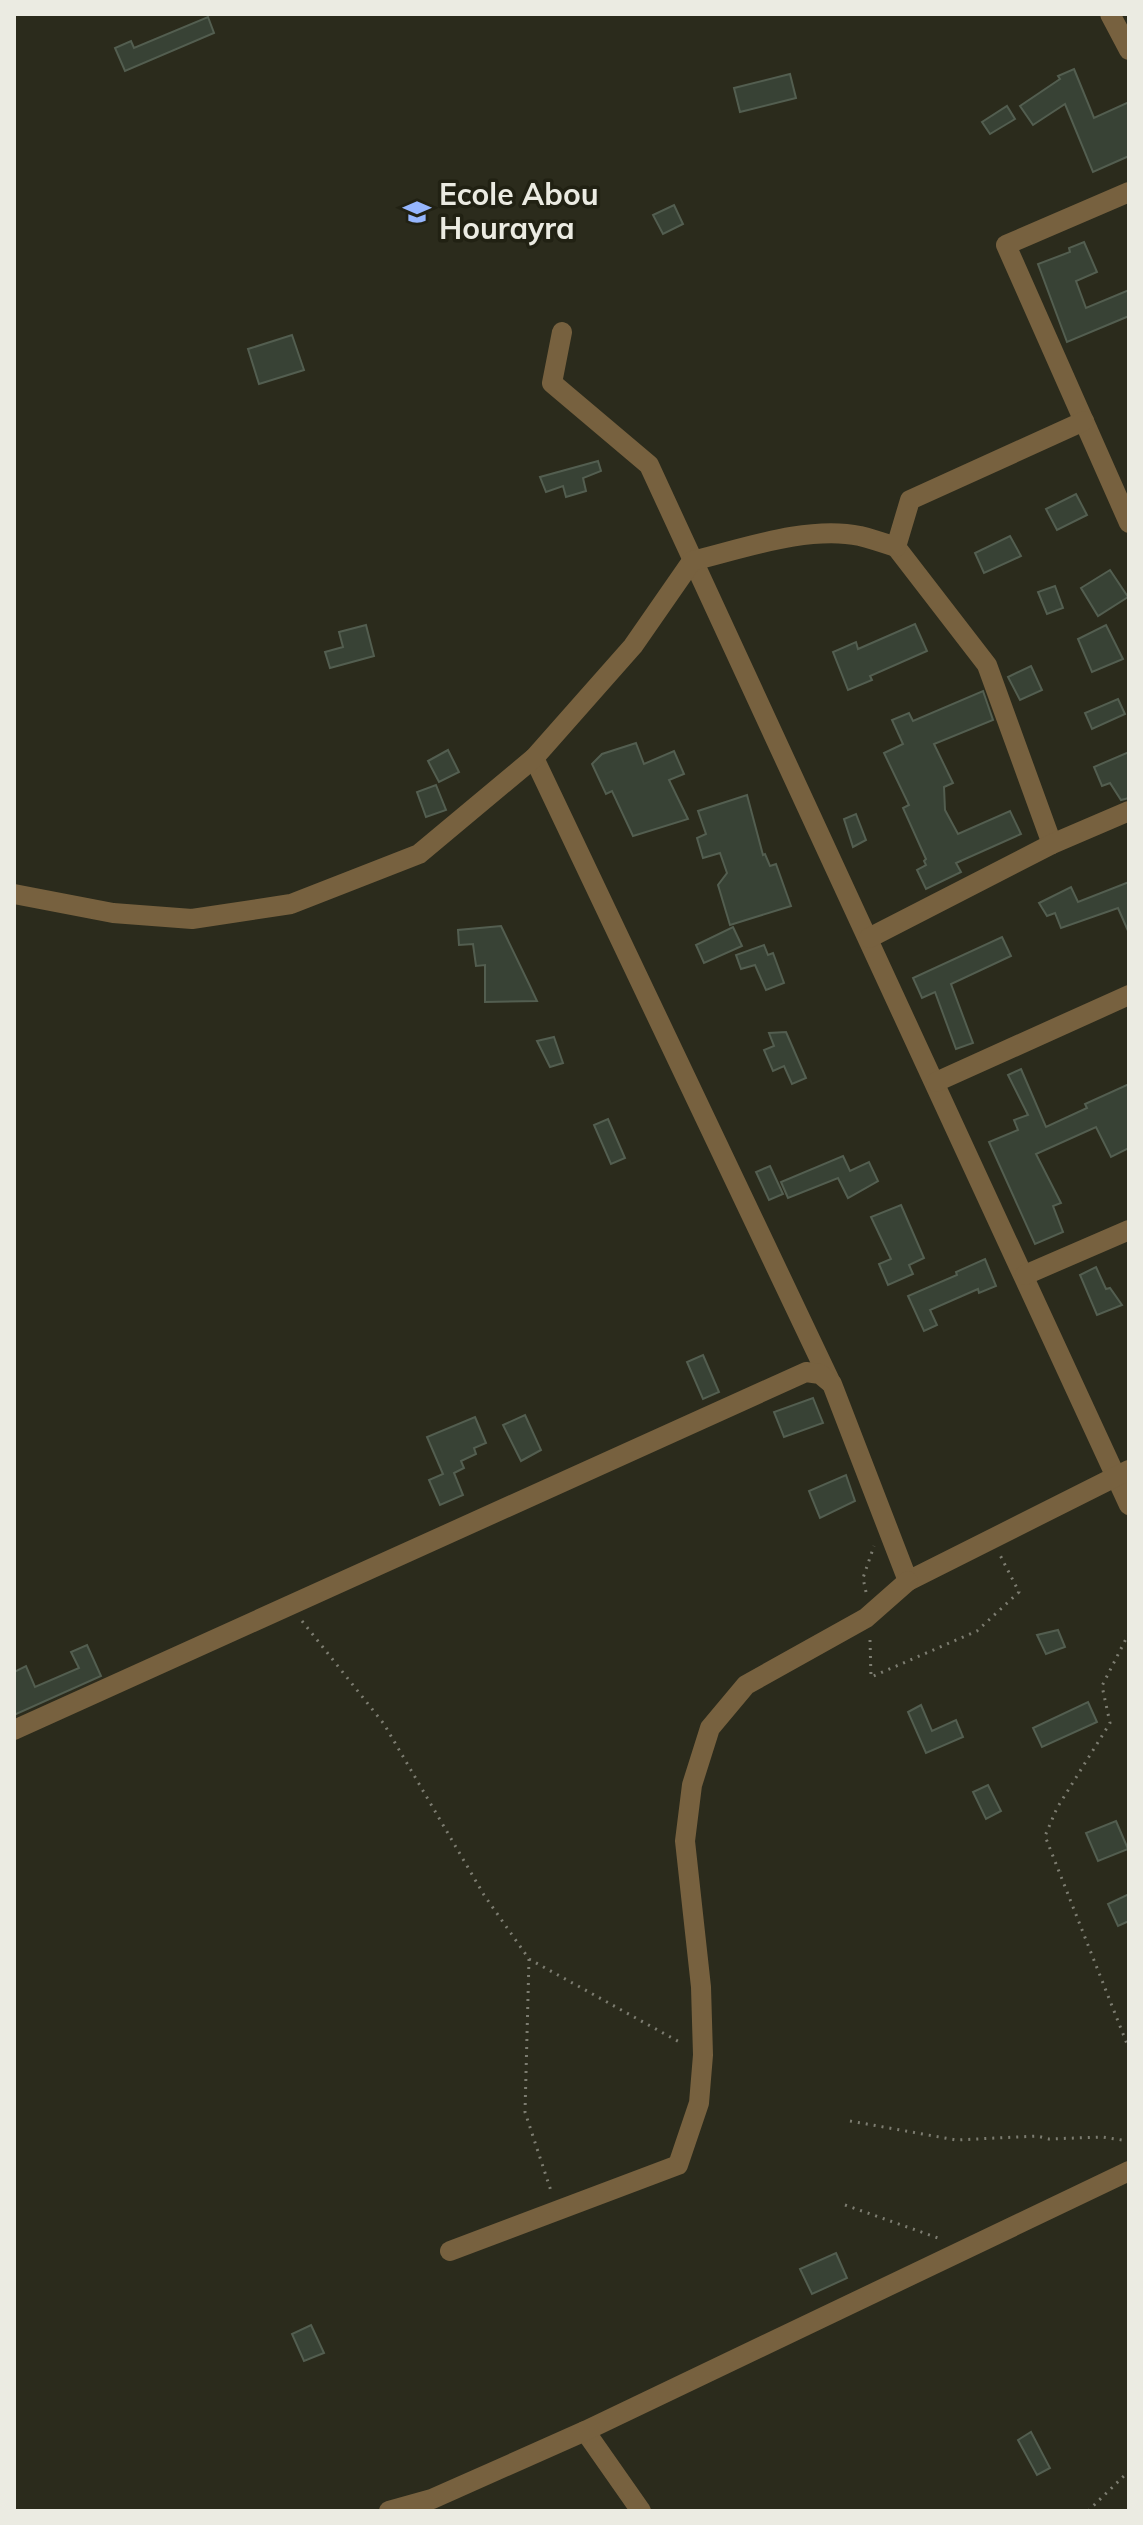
<svg xmlns="http://www.w3.org/2000/svg" width="1143" height="2525" viewBox="0 0 1143 2525" font-family="Mulish,sans-serif">
	<style>
		.building { fill: #384235; stroke: #535e50; stroke-width: 2 }
		.lines { fill: none; stroke-linecap: round; stroke-linejoin: round }
		.path { stroke: #7d7d71; stroke-width: 3; stroke-dasharray: 2 6; stroke-linecap: butt }
		.street { stroke: #77613f; stroke-width: 20 }
		.labels { text-anchor: middle; stroke-width: 7; stroke-linejoin: round; paint-order: stroke }
		.poi-label { font-size: 30px; font-weight: bold; fill: #ebebe2; stroke: #212113; text-anchor: start }
	</style>
	<rect width="100%" height="100%" fill="#2b2b1c"/>
	<!-- building -->
	<g class="building">
		<path d="M208,17L214,33L125,71L115,48L131,41L134,48Z"/>
		<path d="M1074,69L1094,118L1129,102V156L1093,172L1065,104L1033,125L1020,106L1060,79L1058,76Z"/>
		<path d="M790,74L796,98L740,112L734,88Z"/>
		<path d="M1007,106L1015,119L990,134L982,122Z"/>
		<path d="M674,205L683,224L663,234L653,215Z"/>
		<path d="M1084,242L1097,272L1076,281L1086,308L1129,290V316L1067,342L1038,264L1070,252L1069,248Z"/>
		<path d="M292,335L304,370L259,384L248,349Z"/>
		<path d="M598,461L601,471L583,478L586,491L566,497L563,486L546,492L540,477Z"/>
		<path d="M1076,494L1087,515L1057,530L1046,509Z"/>
		<path d="M1010,536L1021,556L984,573L975,553Z"/>
		<path d="M1110,570L1128,597L1098,616L1081,588Z"/>
		<path d="M1055,586L1063,608L1047,614L1038,592Z"/>
		<path d="M915,624L927,651L870,676L872,680L848,690L833,652L856,642L858,649Z"/>
		<path d="M366,625L374,656L330,668L325,652L343,647L339,632Z"/>
		<path d="M1106,625L1123,659L1092,672L1078,639Z"/>
		<path d="M1031,666L1042,690L1020,700L1008,677Z"/>
		<path d="M983,691L993,720L934,744L953,783L944,787L945,810L958,834L1010,811L1021,834L956,863L961,872L926,889L917,870L926,865L924,861L926,859L903,808L909,805L884,753L903,744L892,720L909,713L913,721Z"/>
		<path d="M1118,699L1125,714L1092,729L1085,713Z"/>
		<path d="M636,743L644,764L674,751L684,774L669,780L688,819L633,836L612,791L606,794L592,764L602,754Z"/>
		<path d="M448,750L459,772L439,782L428,761Z"/>
		<path d="M1129,752V798L1121,800L1110,783L1102,786L1094,767Z"/>
		<path d="M436,785L446,810L426,817L417,792Z"/>
		<path d="M747,795L763,855L765,854L770,866L776,864L791,906L730,925L718,885L727,873L720,853L703,858L697,838L706,834L698,811Z"/>
		<path d="M856,814L866,840L853,847L844,819Z"/>
		<path d="M1129,882V933L1118,908L1061,928L1055,913L1047,916L1039,903L1071,887L1078,902Z"/>
		<path d="M501,926L529,984L537,1001L485,1002V965L476,966L473,944L459,945L458,930Z"/>
		<path d="M733,927L742,946L704,963L696,945Z"/>
		<path d="M1002,937L1011,956L951,984L973,1043L956,1049L935,992L922,998L913,978Z"/>
		<path d="M764,945L768,955L773,953L784,983L766,990L755,965L741,969L736,955Z"/>
		<path d="M786,1032L806,1078L792,1084L784,1066L773,1071L764,1050L774,1046L769,1033Z"/>
		<path d="M554,1037L563,1063L550,1067L537,1041Z"/>
		<path d="M1021,1069L1046,1127L1087,1108L1085,1104L1129,1084V1148L1111,1157L1096,1127L1036,1154L1061,1203L1053,1206L1063,1232L1035,1244L989,1142L1018,1130L1014,1120L1028,1115L1008,1075Z"/>
		<path d="M608,1119L625,1158L611,1164L594,1125Z"/>
		<path d="M843,1156L850,1171L869,1162L878,1181L848,1198L838,1178L788,1198L781,1182Z"/>
		<path d="M770,1166L783,1194L769,1200L756,1172Z"/>
		<path d="M901,1205L924,1258L909,1265L913,1274L888,1285L879,1264L891,1259L871,1217Z"/>
		<path d="M985,1259L996,1286L979,1293L978,1289L930,1310L937,1325L924,1331L908,1296L957,1275L956,1272Z"/>
		<path d="M1096,1267L1106,1289L1110,1288L1122,1305L1097,1315L1080,1275Z"/>
		<path d="M703,1355L719,1392L703,1399L687,1362Z"/>
		<path d="M813,1398L823,1423L784,1437L774,1412Z"/>
		<path d="M525,1415L541,1450L521,1461L503,1425Z"/>
		<path d="M475,1417L486,1443L474,1448L476,1454L461,1461L464,1468L454,1473L463,1495L440,1505L429,1480L443,1474L427,1437Z"/>
		<path d="M846,1475L855,1501L820,1518L809,1491Z"/>
		<path d="M1058,1630L1065,1647L1046,1654L1037,1635Z"/>
		<path d="M87,1645L101,1676L14,1715V1672L26,1666L35,1687L79,1668L71,1652Z"/>
		<path d="M1088,1702L1097,1722L1042,1747L1033,1728Z"/>
		<path d="M921,1705L932,1731L956,1720L963,1737L926,1753L908,1712Z"/>
		<path d="M988,1785L1001,1811L986,1819L973,1792Z"/>
		<path d="M1116,1821L1128,1849L1098,1861L1086,1833Z"/>
		<path d="M1129,1894V1921L1118,1926L1108,1904Z"/>
		<path d="M836,2253L847,2278L812,2294L800,2269Z"/>
		<path d="M311,2325L324,2353L304,2361L292,2334Z"/>
		<path d="M1031,2432L1050,2468L1037,2475L1018,2440Z"/>
	</g>
	<g class="lines">
		<!-- path -->
		<g class="path">
			<path d="M866,1592L863,1578L874,1546"/>
			<path d="M302,1621L384,1724L484,1895L529,1959L525,2112L551,2191"/>
			<path d="M1129,1633L1102,1686L1110,1723L1057,1808L1045,1836L1129,2049"/>
			<path d="M870,1640L871,1677L977,1631L1019,1592L1000,1555"/>
			<path d="M529,1959L683,2044"/>
			<path d="M850,2121L956,2140L1037,2136L1049,2139L1102,2137L1129,2141"/>
			<path d="M845,2205L941,2239"/>
			<path d="M1088,2511L1129,2471"/>
		</g>
		<!-- street -->
		<g class="street">
			<path d="M1110,14L1129,50"/>
			<path d="M1129,192L1006,245L1129,523"/>
			<path d="M562,332L552,383L649,465L1129,1505"/>
			<path d="M896,547L987,665L1052,844"/>
			<path d="M534,758L831,1383"/>
			<path d="M14,894L113,913L192,919L291,904L419,854L534,758L633,646L692,561C742,549 808,525 860,536C872,539 884,543 896,547L910,500L1084,421"/>
			<path d="M869,938L1052,844L1129,811"/>
			<path d="M936,1082L1129,995"/>
			<path d="M1025,1275L1129,1230"/>
			<path d="M14,1730L806,1372L820,1374L832,1384L908,1581L1129,1470"/>
			<path d="M450,2251L678,2165L699,2103L703,2055L701,1987L685,1841L692,1785L710,1728L746,1685L866,1618L908,1581"/>
			<path d="M585,2431L641,2511"/>
			<path d="M389,2511L432,2499L585,2431L1129,2171"/>
		</g>
	</g>
	<!-- icons -->
	<defs>
		<g id="university-bare" transform="scale(2.16)"><path d="M0-5L7-2L0 1L-7-2ZM-4 1L0 2.5L4 1V4Q0 6-4 4Z" fill="#96b6fd" stroke="#212113" stroke-width="2.5" paint-order="stroke"/></g>
	</defs>
	<g fill-rule="evenodd">
		<use href="#university-bare" x="417" y="212"/>
	</g>
	<g class="labels">
		<!-- poi labels -->
		<g class="poi-label">
			<text x="439" y="205">Ecole Abou<tspan x="439" dy="34">Hourayra</tspan></text>
		</g>
	</g>
	<!-- border -->
	<rect width="1143" height="2525" fill="none" stroke="#ebebe2" stroke-width="32"/>
</svg>
